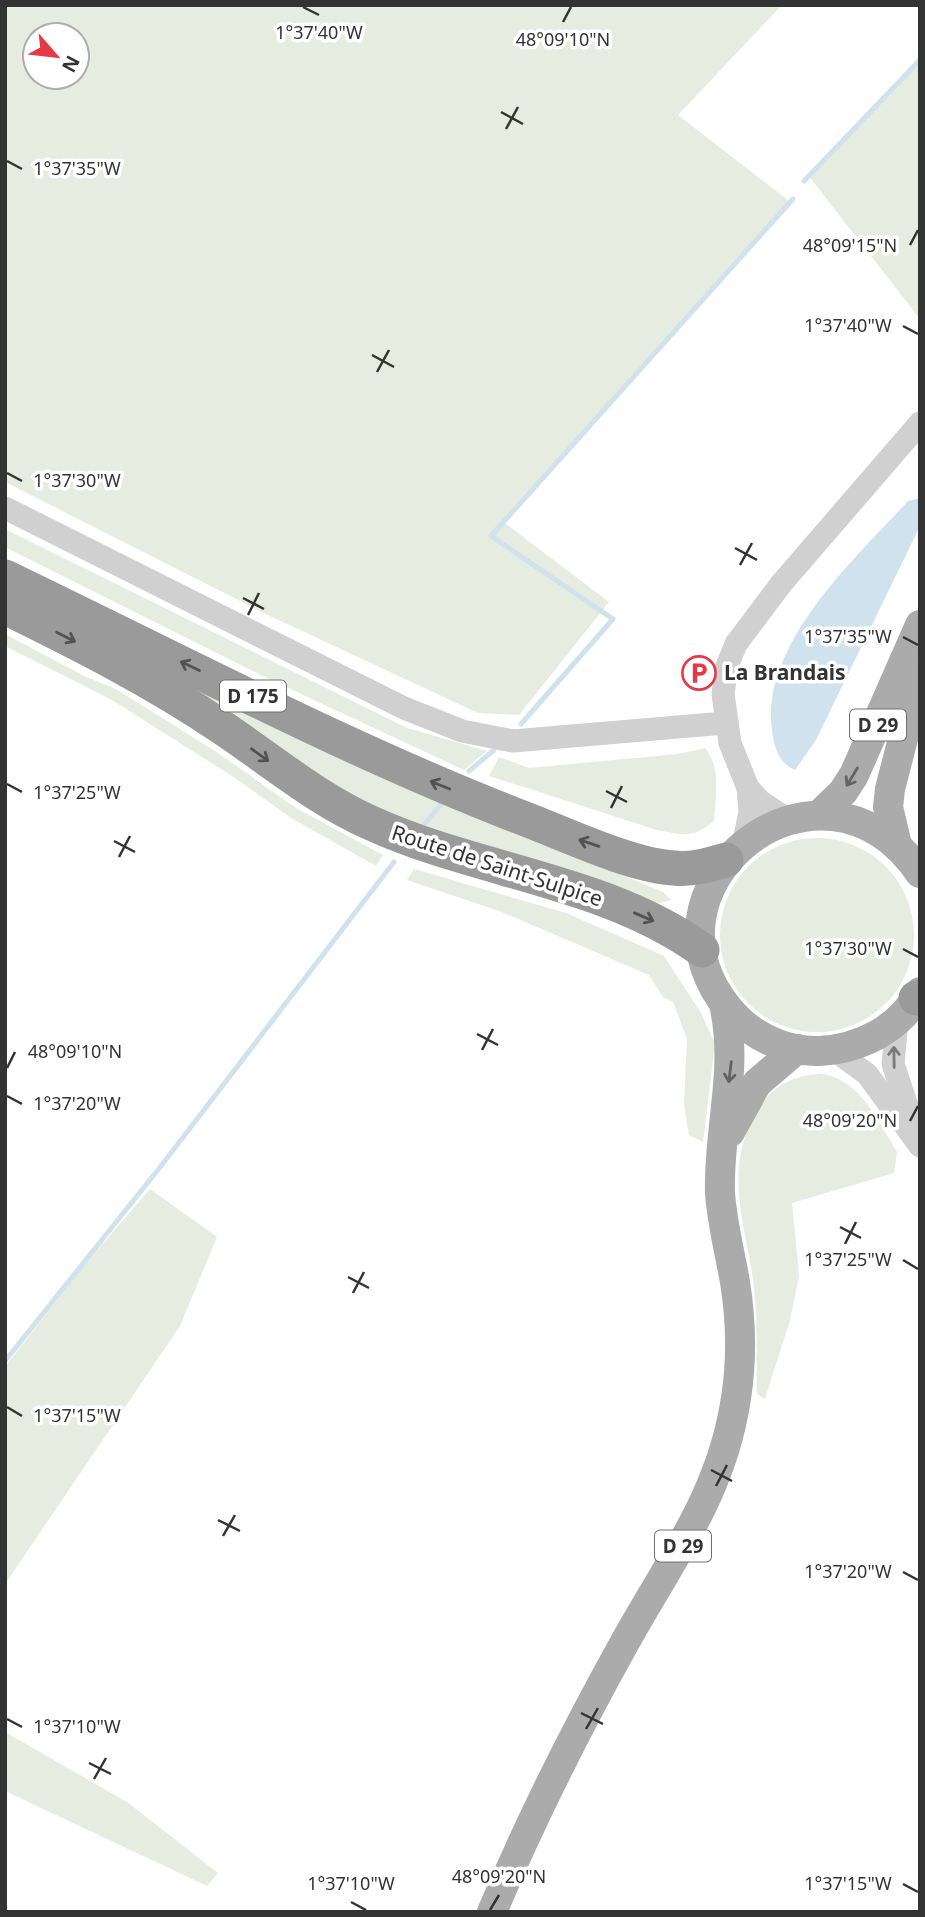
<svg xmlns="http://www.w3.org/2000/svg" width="925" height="1917" viewBox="0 0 925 1917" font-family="'Noto Sans',sans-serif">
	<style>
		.green { fill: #e6ecdf; fill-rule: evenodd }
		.water { fill: #cfe2ee }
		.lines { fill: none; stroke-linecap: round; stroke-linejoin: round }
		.stream { stroke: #cfe2ee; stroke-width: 5 }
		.minor { stroke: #d0d0d0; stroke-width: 23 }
		.major { stroke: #ababab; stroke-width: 30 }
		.highway { stroke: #9a9a9a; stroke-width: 35 }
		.oneway { stroke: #525252 }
		.oneway2 { stroke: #636363 }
		.oneway3 { stroke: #7a7a7a }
		.ticks { fill: none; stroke: #333; stroke-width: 2.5 }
		.labels { text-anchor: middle; stroke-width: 7; stroke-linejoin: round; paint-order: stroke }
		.shield { fill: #fff; stroke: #707070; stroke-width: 2 }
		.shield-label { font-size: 19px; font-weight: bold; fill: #333 }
		.poi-label { font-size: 21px; font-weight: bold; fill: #333; stroke: #fff; text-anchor: start }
		.street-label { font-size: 21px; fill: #333; stroke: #fff }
		.ticks-label { font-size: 18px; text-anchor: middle; fill: #333; stroke: #fff; stroke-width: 7; stroke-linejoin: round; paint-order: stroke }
	</style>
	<rect width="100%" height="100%" fill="#fff"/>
	<!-- green -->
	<g class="green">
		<path d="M5,5H782L678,115L789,201L502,521L609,602L519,715L478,713L270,616L5,482ZM77,35V77H35V35Z"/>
		<path d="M920,56V319L808,175Z"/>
		<path d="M5,529L407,728L487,751L464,770L271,680L5,547Z"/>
		<path d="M5,634L84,676L116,689L218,753L296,808L383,855L376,866L291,818L235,778L112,700L5,646Z"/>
		<path d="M206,687L538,840L663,892L671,900L652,905L386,814L326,782L201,698Z"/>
		<path d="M705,748C722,768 715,796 714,821C692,839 683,835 657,830L489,776L499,757L529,768L678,754Z"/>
		<circle cx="817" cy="935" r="97"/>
		<path d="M414,869L566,913L664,956L701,1013L715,1044L703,1142L689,1135L684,1105L687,1039L673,1002L663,997L649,975L502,912L407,880Z"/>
		<path d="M822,1074C861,1080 878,1121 897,1152L894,1173L792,1203L799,1276L790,1320L765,1399L757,1394C756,1359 758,1322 754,1287C746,1224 722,1171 757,1111C772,1086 793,1075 822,1074Z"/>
		<path d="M150,1189L217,1237L180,1326L5,1584V1367L81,1269Z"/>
		<path d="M5,1732L127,1802L218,1873L207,1886L5,1791Z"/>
	</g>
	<!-- water -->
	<path class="water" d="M920,498V526L816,740L795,770C781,764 776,752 773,737C756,648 853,561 908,501Z"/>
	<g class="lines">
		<!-- stream -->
		<g class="stream">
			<path d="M804,181L920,60"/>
			<path d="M521,724L613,619L491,536L793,199"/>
			<path d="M469,771L494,750"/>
			<path d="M424,825L442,803"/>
			<path d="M5,1361L161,1166L394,862"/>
		</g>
		<!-- minor -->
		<g class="minor">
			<path d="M5,508L404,708L462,731L513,741L725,723"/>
			<path d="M748,788L761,802L787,819"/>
			<path d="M744,841L750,812L748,788L730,743L723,694L727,666L736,644L781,584L920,423"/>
			<path d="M897,1021L893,1064L911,1118"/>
			<path d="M834,1050L867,1074L920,1146"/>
		</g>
		<!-- major -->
		<g class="major">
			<path d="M819,815L843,792L854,775L920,625"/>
			<path d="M897,845L888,807L890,789L920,673"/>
			<path d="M920,873C820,727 620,890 734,1015C755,1038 788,1052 819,1051C860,1049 900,1029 920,992"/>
			<path d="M730,1132L757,1083L797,1049"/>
			<path d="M492,1912C531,1819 576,1730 625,1642C671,1559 722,1494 736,1398C742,1360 741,1320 735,1282C730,1253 722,1223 720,1193C718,1128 739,1070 724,1004"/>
		</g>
		<!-- highway -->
		<g class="highway">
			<path d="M5,577C180,661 352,753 533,822C571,837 634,866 674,868C691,870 709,865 726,860"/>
			<path d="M5,607C80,644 154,681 223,728C272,761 317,799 371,823C478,872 605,880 702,950"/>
			<path d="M916,998L920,997"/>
		</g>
	</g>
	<!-- one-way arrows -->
	<defs><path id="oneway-shaft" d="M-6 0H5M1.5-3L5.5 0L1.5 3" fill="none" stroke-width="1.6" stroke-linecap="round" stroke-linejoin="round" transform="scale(1.75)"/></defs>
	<g class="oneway">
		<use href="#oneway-shaft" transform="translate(66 637) rotate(27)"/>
		<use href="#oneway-shaft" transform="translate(190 666) rotate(-154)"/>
		<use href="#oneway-shaft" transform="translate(260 755) rotate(36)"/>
		<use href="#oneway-shaft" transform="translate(440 785) rotate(-158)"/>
		<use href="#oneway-shaft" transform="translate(589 843) rotate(-161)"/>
		<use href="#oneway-shaft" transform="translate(644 917) rotate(23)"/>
	</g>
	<g class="oneway2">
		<use href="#oneway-shaft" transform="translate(852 777) rotate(121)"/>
		<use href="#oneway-shaft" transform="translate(730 1072) rotate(97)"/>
	</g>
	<use class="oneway3" href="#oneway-shaft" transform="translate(894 1057) rotate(-91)"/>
	<!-- ticks -->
	<path class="ticks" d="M303,7L319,15M563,22L571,7M501,112L523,124M506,129L518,107M7,161L22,169M910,245L918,230M903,326L918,334M372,355L394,367M377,372L389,350M7,473L22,481M735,548L757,560M740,565L752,543M243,598L264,609M248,615L259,593M903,637L918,645M7,784L22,792M606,791L627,802M611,808L622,786M114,841L135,852M119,857L130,836M903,949L918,957M477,1034L498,1045M482,1050L493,1029M7,1068L15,1052M7,1096L22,1104M910,1121L918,1106M840,1227L861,1238M845,1244L856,1222M903,1260L918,1269M348,1277L369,1288M353,1293L364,1272M7,1407L22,1416M711,1470L732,1481M716,1486L727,1465M218,1520L240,1531M223,1536L235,1515M903,1572L918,1580M581,1713L603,1724M7,1719L22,1727M586,1729L598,1708M89,1763L111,1774M94,1779L106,1758M903,1884L918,1892M351,1902L366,1910M490,1910L499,1895"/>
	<!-- icons -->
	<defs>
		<g id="parking-ring" transform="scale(1.75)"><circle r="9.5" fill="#fff" stroke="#e63946" stroke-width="1.5"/><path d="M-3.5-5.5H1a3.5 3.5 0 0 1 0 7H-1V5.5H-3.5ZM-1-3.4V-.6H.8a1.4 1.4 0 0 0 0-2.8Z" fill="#e63946"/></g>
	</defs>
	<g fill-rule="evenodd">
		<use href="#parking-ring" x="699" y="673"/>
	</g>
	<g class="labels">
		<!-- shield labels -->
		<g class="shield">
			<rect x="220" y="680.5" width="66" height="31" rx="5"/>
			<rect x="850" y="709.5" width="56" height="31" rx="5"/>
			<rect x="655" y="1530.5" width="56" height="31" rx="5"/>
		</g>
		<g class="shield-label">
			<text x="253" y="703">D 175</text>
			<text x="878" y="732">D 29</text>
			<text x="683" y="1553">D 29</text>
		</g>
		<!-- poi labels -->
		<g class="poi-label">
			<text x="724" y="680">La Brandais</text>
		</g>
		<!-- street labels -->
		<g class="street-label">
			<text transform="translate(497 866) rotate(18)" y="7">Route de Saint-Sulpice</text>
		</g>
	</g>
	<g class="ticks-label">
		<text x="319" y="39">1°37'40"W</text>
		<text x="563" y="46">48°09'10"N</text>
		<text x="77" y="175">1°37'35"W</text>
		<text x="850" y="252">48°09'15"N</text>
		<text x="848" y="332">1°37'40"W</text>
		<text x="77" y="487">1°37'30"W</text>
		<text x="848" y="643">1°37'35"W</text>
		<text x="77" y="799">1°37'25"W</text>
		<text x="848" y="955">1°37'30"W</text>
		<text x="75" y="1058">48°09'10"N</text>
		<text x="77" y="1110">1°37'20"W</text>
		<text x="850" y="1127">48°09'20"N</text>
		<text x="848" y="1266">1°37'25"W</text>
		<text x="77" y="1422">1°37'15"W</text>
		<text x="848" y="1578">1°37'20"W</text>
		<text x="77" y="1733">1°37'10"W</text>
		<text x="499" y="1883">48°09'20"N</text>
		<text x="848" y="1890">1°37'15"W</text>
		<text x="351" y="1890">1°37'10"W</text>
	</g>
	<!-- border -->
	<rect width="925" height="1917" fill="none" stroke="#333333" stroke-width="14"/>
	<!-- north arrow -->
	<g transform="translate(56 56) rotate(118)"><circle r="33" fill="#ffffff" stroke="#adadad" stroke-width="2"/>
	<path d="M0-5L12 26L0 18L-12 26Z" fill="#e63946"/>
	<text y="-10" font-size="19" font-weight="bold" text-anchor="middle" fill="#333333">N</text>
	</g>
</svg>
